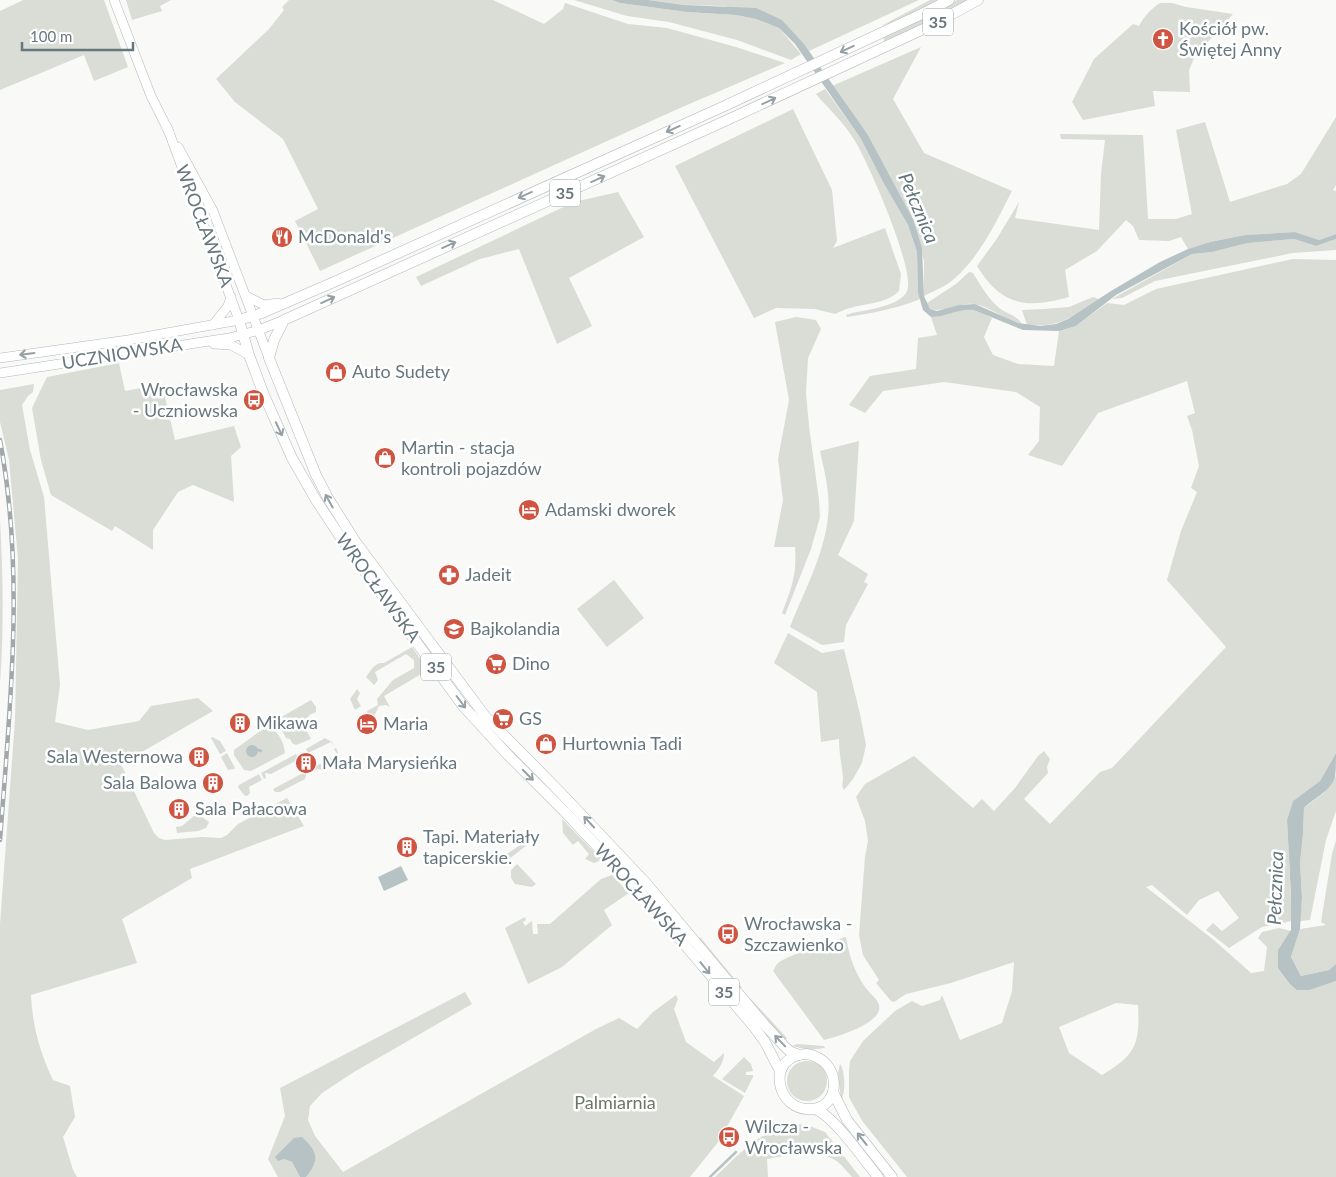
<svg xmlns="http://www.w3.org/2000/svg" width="1336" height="1177" viewBox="0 0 1336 1177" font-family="Lato,sans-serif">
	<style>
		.green { fill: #d9ddd6; fill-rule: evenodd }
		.water { fill: #b7c2c5 }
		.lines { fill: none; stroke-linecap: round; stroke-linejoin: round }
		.stream { stroke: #b7c2c5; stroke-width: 2.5 }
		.secondary-casing { stroke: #b1b8bb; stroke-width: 10 }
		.primary-casing { stroke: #b3b8ba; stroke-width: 11 }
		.secondary { stroke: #fff; stroke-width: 9 }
		.primary { stroke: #fff; stroke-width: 10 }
		.rail-casing { stroke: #a1a8ac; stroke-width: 4.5 }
		.rail { stroke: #fff; stroke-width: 2.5; stroke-dasharray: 8; stroke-linecap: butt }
		.oneway { stroke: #95a0a5 }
		.labels { text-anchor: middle; stroke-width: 5; stroke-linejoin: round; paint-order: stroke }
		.shield { fill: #fff; stroke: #95a0a5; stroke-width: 1 }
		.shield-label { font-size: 16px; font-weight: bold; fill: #67777e }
		.poi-label { font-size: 18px; fill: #67777e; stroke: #fff; text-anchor: start }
		.street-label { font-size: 18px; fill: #67777e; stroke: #fff }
		.park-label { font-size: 18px; fill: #6a7766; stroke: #fff }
		.water-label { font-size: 19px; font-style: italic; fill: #627578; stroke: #fff }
	</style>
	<rect width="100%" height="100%" fill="#f9f9f7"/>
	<!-- green -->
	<g class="green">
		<path d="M23,0H104L128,67L94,81L84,55L0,90V11Z"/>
		<path d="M126,0H171L160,6L162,11L132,20Z"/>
		<path d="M289,0H493L544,24L563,9L565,3L628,24L667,28L736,47L785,63L680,108L320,271L295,221L318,209L283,139L235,102L216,79L269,29L284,10L282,7Z"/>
		<path d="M574,0H612L620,3L687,12L736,15L756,19L779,28L801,54L791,60L737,40L669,22L627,16Z"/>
		<path d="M648,0H919L809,51L782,20L724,6L684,5Z"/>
		<path d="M930,0H939L893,22L881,26Z"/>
		<path d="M957,0H969L944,14L885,43L883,37Z"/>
		<path d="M1160,3H1172L1186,7L1233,14L1195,56L1189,70L1190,92L1153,91L1155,106L1083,120L1072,102L1094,59L1133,24L1139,26C1144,16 1151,9 1160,3Z"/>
		<path d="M921,47L893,99L924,153L1012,191C996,222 981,255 954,279C946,286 934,291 924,296V261L913,219L868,135L832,86Z"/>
		<path d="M825,89L861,139L883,182L908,225L917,252L918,293L920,299C896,309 872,313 847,317L846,315L852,313C866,310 901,306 907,291C916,271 868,162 855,141C845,124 829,109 816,94Z"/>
		<path d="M793,109L832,190L837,241L833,248L885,228L901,274L899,291C886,304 867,303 850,308C845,309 840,312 835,314L815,309L776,308L754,318L675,166Z"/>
		<path d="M1336,117V185L1333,190L1336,191V234L1319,240L1295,232L1245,235L1210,242L1188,249L1181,237L1169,241L1139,240L1133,226L1126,220L1097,251L1065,270L1069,297C1027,309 1001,306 977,266L996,240L1019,202L1015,218L1099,230L1101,174L1105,140L1061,139L1060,134L1143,135L1148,219H1176L1192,214L1176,130L1205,122L1230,202L1287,184L1301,174Z"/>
		<path d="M618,192L644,237L569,278L592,326L557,344L519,249L480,259L421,286L416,277L574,202Z"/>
		<path d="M1294,239L1316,246L1336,239V250L1293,253L1199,272L1155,281L1122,298L1112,299L1192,254L1212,252L1248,243Z"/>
		<path d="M1293,259L1336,260V753L1320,781L1293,801L1287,820L1292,921L1262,927L1229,948L1206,930L1213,923L1222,931L1239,918L1218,891L1199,900L1187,915L1152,885L1146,887L1215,941L1251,973L1264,971L1267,947L1258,938L1262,932L1279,928L1291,931L1278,950L1310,990L1336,981V1177H907L863,1122L852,1103L849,1097V1070L850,1061L863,1041L895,1011L912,1001L922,1006L940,1000L942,995L960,1040L1002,1023L1012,991L1014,962L951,983L906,994L894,1002L891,1001L876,983L879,980L863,955L859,935L865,857L868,841L865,821L856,797L865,784L914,756L973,808L982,799L994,811L1015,788L1038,756L1044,751L1050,759L1047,767L1048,773L1024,799L1050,824L1100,772L1112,768L1226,647L1167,580L1181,531L1197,492L1191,488L1199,466L1192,430L1187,416L1195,413L1187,381L1098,413L1062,466L1028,455L1039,441L1040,407L1016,392L944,382L883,391L865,413L849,405L870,376L916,369L918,338L937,335L931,317C946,317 959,306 974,309C980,311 986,315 992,318L984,337L993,355L1018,364L1054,366L1059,331L1076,326L1107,303L1124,305L1156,289ZM1116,1003L1138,1005C1140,1044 1136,1055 1102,1075L1069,1053L1059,1027Z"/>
		<path d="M969,272L973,273C980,284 987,297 997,306C1005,314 1016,314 1022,324C1006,321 990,306 974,304C959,302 945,313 930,309L927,303L956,284Z"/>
		<path d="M1093,297L1099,299C1072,316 1062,328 1027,325L1022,310L1043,309L1069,307Z"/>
		<path d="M796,317L816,320L821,329L808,358L806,393L809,426L819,500L820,517L811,549L785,615L782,613C792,587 797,574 795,547H774L783,500L778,459L789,400L775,322Z"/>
		<path d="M119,363L125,391L162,384L175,440L234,426L241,447L231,456L234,502L193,485L178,492L153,530V550L115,526L112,531L51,495L41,460L32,408L47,377Z"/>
		<path d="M34,384L33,392L28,396L22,405L30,450L44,497L60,685L55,722L88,730L139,721L151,706L198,698L213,711L121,764L154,833L159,838L165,840L202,837L221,838L227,835L238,824L287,798L304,826L190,869L192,878L122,919L137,963L31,995C32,1024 40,1053 53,1080L70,1086L75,1117L63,1137L73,1170L77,1177H0V924L15,720L18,559L9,460L0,422V390Z"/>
		<path d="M859,441L854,521L838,555L868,574L864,582L868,584L846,625L844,642L822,645L790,627C806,586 833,539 828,494C827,480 823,465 820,451Z"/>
		<path d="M0,520C3,574 4,628 0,683Z"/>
		<path d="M614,580L644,618L607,647L577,609Z"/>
		<path d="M788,633L822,653L844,649L860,714L866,745L862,763L853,779L844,790C841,785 843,783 843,778C842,764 839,754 839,739L821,742L817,692L774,663Z"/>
		<path d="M412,647L428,670L384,696L390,707L386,705L379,706L374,716L368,719L367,711L378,705L377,699L393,680L414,668V660L406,654L375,672L378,680L374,685L366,677C371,670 375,662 384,663Z"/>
		<path d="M357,689L360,693L357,699L361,706L355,710L350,699Z"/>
		<path d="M311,700L316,707V712L309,715L307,721L302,723L311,739L296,745L292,743L290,739L286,738L276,720Z"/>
		<path d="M268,726C278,731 284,742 285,753L251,771L244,770L234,755V750L260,731Z"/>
		<path d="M212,737L220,741L226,751L220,754L211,738Z"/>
		<path d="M325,738L332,742L334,746L331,742L308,753L306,749Z"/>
		<path d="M336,748L340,757L339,761L322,770L318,769L313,771V768L337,754L334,749Z"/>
		<path d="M227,753L235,768L234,769L228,770L221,757Z"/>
		<path d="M296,754L299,759L271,774L265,773L266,778L264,779L261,773Z"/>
		<path d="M305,772L308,774L306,775L305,779L280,792H275L273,789Z"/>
		<path d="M259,774L262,780L249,787L250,793L247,796L244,795L238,787L239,785Z"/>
		<path d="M1336,776V811L1326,840L1310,920L1300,921L1302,897L1300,863L1303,834L1304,808L1324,793Z"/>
		<path d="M195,815H199L209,822L206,828L198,831L177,833L176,827L182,826Z"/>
		<path d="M562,819L602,860L594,863L585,859L589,854L578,841L573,845L563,833Z"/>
		<path d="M528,840L527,845L505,862L507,854Z"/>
		<path d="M1336,840V964L1329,970L1301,976L1291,957L1300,929L1326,925L1321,922L1332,854Z"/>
		<path d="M517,864L536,884L532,887L515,884L511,878V870Z"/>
		<path d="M612,875L629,893L604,910L612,925L562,967L528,984L505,928L525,917L526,920L523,922L525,926L532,921L533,934H538L537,924H550L601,879Z"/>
		<path d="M700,937L742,988H740L699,939Z"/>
		<path d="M846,937C849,955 854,971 865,987C869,993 877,998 879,1005C884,1023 836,1037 824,1040L773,971C775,969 775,966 777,964C784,956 833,941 846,937Z"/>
		<path d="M465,992L472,1004L354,1072L322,1093L310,1106L308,1120L315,1136L343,1172L596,1029L619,1018L637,1029L653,1012L676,995L678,999L674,1009L686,1042L714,1062L724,1053C724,1062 719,1069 713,1076L744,1096L719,1141L690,1177H306L315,1163L284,1159L292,1162L300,1177H278L268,1159L285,1116L280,1088Z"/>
		<path d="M750,998L787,1038L785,1040C775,1029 754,1011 750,998Z"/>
		<path d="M797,1044L824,1046L825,1048L809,1050L792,1046Z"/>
		<path d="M744,1057L751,1064L753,1071L746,1072V1075H753V1077L745,1093L722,1079Z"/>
		<circle cx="807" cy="1081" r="20"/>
		<path d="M840,1064C845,1071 846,1092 841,1100L838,1073Z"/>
		<path d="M795,1124L807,1125L825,1132L860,1177H852C847,1172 843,1166 838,1162C821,1148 787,1155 767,1159L768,1177H715C738,1155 763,1128 795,1124Z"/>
	</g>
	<!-- water -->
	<g class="water">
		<path d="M612,0H648L684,5L756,8L782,20L804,44L868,135L913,219L922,248L924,296L930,309L937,311L959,305L975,304L1018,323L1040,326L1056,324L1068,319L1111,291L1160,262L1188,249L1210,242L1245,235L1295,232L1319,240L1336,234V239L1316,246L1294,239L1248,243L1212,252L1192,254L1116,295L1076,326L1059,331L1023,330L974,310C958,308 946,317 931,317L923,310L918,293L917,252L908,225L883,182L861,139L795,44L779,28L756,19L736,15L687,12L620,3Z"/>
		<circle cx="252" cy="751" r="6"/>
		<path d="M1336,753C1336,760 1336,771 1335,777C1330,792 1314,798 1304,808L1303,834L1300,863L1302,897L1300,929L1291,957L1301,976L1329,970L1336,964V981L1310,990H1297L1290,984L1278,968V950L1291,930V896L1287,820L1293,801L1320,781Z"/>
		<path d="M401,866L408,880L384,891L378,877Z"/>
		<path d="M302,1137C318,1152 320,1160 306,1177H300L292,1162L284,1159L278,1161L275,1157L294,1138Z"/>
	</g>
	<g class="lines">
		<!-- stream -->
		<g class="stream">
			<path d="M258,750L261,751"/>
			<path d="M710,1177L736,1152"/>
		</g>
		<!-- secondary casing -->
		<g class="secondary-casing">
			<g id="secondary">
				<path d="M114,0L151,96L169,132"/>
				<path d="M178,147L213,211L269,358"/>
				<path d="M246,296L264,305L278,303"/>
				<path d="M213,325L228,306L231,297"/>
				<path d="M214,344L231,345L249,355"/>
				<path d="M0,358L128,340L239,320L167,127"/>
				<path d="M0,373L229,338L259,330L284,320"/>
			</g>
		</g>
		<!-- primary casing -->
		<g class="primary-casing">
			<g id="primary">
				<path d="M807,1054C842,1060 842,1107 812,1109C775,1112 765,1055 807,1054Z"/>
				<path d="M799,1055L791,1052L785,1047L764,1024L646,883L560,792L485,716L355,541L328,498L316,475L269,358L274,340L284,320L725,121L930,26L978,0"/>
				<path d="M780,1071L765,1042L754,1027L642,894L564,811L508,755L463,706L347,547L316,500L292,458L264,395L249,355L239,320L262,313L334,282L718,109L924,13L949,0"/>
				<path d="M833,1092L847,1120L892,1177"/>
				<path d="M815,1109C834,1116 864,1160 878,1177"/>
			</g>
		</g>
		<!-- secondary -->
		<use href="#secondary" class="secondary"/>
		<!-- primary -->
		<use href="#primary" class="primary"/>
		<!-- rail casing -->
		<g class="rail-casing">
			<path id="rail" d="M0,440C25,574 10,706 0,840"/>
		</g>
		<!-- rail -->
		<use href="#rail" class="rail"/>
	</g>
	<!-- one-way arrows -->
	<defs><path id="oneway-shaft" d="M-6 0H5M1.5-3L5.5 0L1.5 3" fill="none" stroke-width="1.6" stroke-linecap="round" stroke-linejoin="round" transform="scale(1.25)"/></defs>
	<g class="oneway">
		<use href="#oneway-shaft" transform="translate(847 49) rotate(155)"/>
		<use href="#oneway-shaft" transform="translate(769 101) rotate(-25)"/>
		<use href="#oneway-shaft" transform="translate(673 129) rotate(156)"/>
		<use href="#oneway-shaft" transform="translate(598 179) rotate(-24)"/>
		<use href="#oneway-shaft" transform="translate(525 195) rotate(156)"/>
		<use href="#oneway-shaft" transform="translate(449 245) rotate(-24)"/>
		<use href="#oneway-shaft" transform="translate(328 300) rotate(-25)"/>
		<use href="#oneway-shaft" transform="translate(27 354) rotate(173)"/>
		<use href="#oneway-shaft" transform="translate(279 429) rotate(65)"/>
		<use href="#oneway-shaft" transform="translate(329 501) rotate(-119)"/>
		<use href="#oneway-shaft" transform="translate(461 702) rotate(53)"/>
		<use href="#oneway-shaft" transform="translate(528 775) rotate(45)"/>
		<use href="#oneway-shaft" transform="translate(589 822) rotate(-133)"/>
		<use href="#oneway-shaft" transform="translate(705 968) rotate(51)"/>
		<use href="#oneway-shaft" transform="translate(780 1041) rotate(-134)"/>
		<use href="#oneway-shaft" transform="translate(862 1139) rotate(-128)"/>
	</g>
	<!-- icons -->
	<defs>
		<g id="church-disc" transform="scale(1.125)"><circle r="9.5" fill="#cf5441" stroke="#fff"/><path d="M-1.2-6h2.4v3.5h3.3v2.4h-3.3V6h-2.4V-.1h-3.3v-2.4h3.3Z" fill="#fff"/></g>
		<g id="restaurant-disc" transform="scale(1.125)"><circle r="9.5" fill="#cf5441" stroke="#fff"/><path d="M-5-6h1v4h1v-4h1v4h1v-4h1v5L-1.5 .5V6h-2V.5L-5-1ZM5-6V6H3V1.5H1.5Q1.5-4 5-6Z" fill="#fff"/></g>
		<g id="shop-disc" transform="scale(1.125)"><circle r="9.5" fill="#cf5441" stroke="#fff"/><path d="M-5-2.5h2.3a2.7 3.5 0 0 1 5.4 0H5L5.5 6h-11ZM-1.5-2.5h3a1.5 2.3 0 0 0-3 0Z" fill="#fff"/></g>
		<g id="bus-disc" transform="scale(1.125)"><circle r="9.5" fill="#cf5441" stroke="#fff"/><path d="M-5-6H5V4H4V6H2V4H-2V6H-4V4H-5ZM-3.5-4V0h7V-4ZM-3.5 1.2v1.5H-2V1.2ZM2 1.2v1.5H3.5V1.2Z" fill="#fff"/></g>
		<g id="hotel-disc" transform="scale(1.125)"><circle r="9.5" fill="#cf5441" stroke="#fff"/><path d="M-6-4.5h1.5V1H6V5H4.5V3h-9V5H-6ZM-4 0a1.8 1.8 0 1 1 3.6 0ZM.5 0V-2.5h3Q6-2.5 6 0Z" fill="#fff"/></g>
		<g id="pharmacy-disc" transform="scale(1.125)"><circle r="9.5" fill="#cf5441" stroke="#fff"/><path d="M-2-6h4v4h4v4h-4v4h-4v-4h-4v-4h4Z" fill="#fff"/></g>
		<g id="school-disc" transform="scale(1.125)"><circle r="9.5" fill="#cf5441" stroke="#fff"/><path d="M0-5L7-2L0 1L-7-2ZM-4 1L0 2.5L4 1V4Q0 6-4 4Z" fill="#fff"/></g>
		<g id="supermarket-disc" transform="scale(1.125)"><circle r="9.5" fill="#cf5441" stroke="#fff"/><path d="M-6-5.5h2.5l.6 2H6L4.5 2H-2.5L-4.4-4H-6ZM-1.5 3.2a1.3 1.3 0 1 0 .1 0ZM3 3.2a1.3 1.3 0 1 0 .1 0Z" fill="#fff"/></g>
		<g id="building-disc" transform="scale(1.125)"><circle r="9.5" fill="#cf5441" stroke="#fff"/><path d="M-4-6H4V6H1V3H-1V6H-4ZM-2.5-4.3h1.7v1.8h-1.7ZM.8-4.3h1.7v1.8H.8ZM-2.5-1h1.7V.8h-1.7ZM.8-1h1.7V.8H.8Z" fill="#fff"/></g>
	</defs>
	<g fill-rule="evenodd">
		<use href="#church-disc" x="1163" y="39"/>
		<use href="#restaurant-disc" x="282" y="237"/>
		<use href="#shop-disc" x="336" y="372"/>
		<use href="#bus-disc" x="254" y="400"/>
		<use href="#shop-disc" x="385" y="458"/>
		<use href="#hotel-disc" x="529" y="510"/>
		<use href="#pharmacy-disc" x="449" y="575"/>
		<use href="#school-disc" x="454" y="629"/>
		<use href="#supermarket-disc" x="496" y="664"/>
		<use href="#supermarket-disc" x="503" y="719"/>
		<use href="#building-disc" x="240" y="723"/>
		<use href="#hotel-disc" x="367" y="724"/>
		<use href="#shop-disc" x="546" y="744"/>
		<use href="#building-disc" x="199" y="757"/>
		<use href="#building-disc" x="306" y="763"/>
		<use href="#building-disc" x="213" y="783"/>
		<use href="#building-disc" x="179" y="809"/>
		<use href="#building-disc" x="407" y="847"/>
		<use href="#bus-disc" x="728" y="934"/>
		<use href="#bus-disc" x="729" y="1137"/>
	</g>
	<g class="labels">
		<!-- shield labels -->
		<g class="shield">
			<rect x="923" y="8.5" width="30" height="27" rx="4"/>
			<rect x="550" y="179.5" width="30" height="27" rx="4"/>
			<rect x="421" y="653.5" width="30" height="27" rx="4"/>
			<rect x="709" y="978.5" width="30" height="27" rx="4"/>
		</g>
		<g class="shield-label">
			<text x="938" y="28">35</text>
			<text x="565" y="199">35</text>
			<text x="436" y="673">35</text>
			<text x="724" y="998">35</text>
		</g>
		<!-- poi labels -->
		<g class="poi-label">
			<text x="1179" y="35">Kościół pw.<tspan x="1179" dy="21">Świętej Anny</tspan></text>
			<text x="298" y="243">McDonald's</text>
			<text x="352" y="378">Auto Sudety</text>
			<text x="238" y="396" text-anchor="end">Wrocławska<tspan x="238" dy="21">- Uczniowska</tspan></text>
			<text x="401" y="454">Martin - stacja<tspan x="401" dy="21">kontroli pojazdów</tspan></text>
			<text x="545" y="516">Adamski dworek</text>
			<text x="465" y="581">Jadeit</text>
			<text x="470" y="635">Bajkolandia</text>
			<text x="512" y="670">Dino</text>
			<text x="519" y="725">GS</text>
			<text x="256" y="729">Mikawa</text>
			<text x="383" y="730">Maria</text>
			<text x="562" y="750">Hurtownia Tadi</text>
			<text x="183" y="763" text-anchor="end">Sala Westernowa</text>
			<text x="322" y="769">Mała Marysieńka</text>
			<text x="197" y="789" text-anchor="end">Sala Balowa</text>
			<text x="195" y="815">Sala Pałacowa</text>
			<text x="423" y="843">Tapi. Materiały<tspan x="423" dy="21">tapicerskie.</tspan></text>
			<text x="744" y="930">Wrocławska -<tspan x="744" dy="21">Szczawienko</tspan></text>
			<text x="745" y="1133">Wilcza -<tspan x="745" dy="21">Wrocławska</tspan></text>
		</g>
		<!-- street labels -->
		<g class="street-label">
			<text transform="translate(204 226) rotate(69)" y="6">WROCŁAWSKA</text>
			<text transform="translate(122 354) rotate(-9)" y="6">UCZNIOWSKA</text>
			<text transform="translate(378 588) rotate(54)" y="6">WROCŁAWSKA</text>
			<text transform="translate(641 895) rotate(48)" y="6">WROCŁAWSKA</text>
		</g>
		<!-- park labels -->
		<g class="park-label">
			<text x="615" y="1109">Palmiarnia</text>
		</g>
		<!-- water labels -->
		<g class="water-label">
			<text transform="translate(919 208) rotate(67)" y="7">Pełcznica</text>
			<text transform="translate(1275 888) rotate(-88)" y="7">Pełcznica</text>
		</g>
	</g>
	<!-- scale -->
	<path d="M22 42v8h111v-8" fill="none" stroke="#67777e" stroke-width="2.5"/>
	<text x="30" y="42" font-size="15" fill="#67777e" stroke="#ffffff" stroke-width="4" paint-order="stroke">100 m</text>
</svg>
